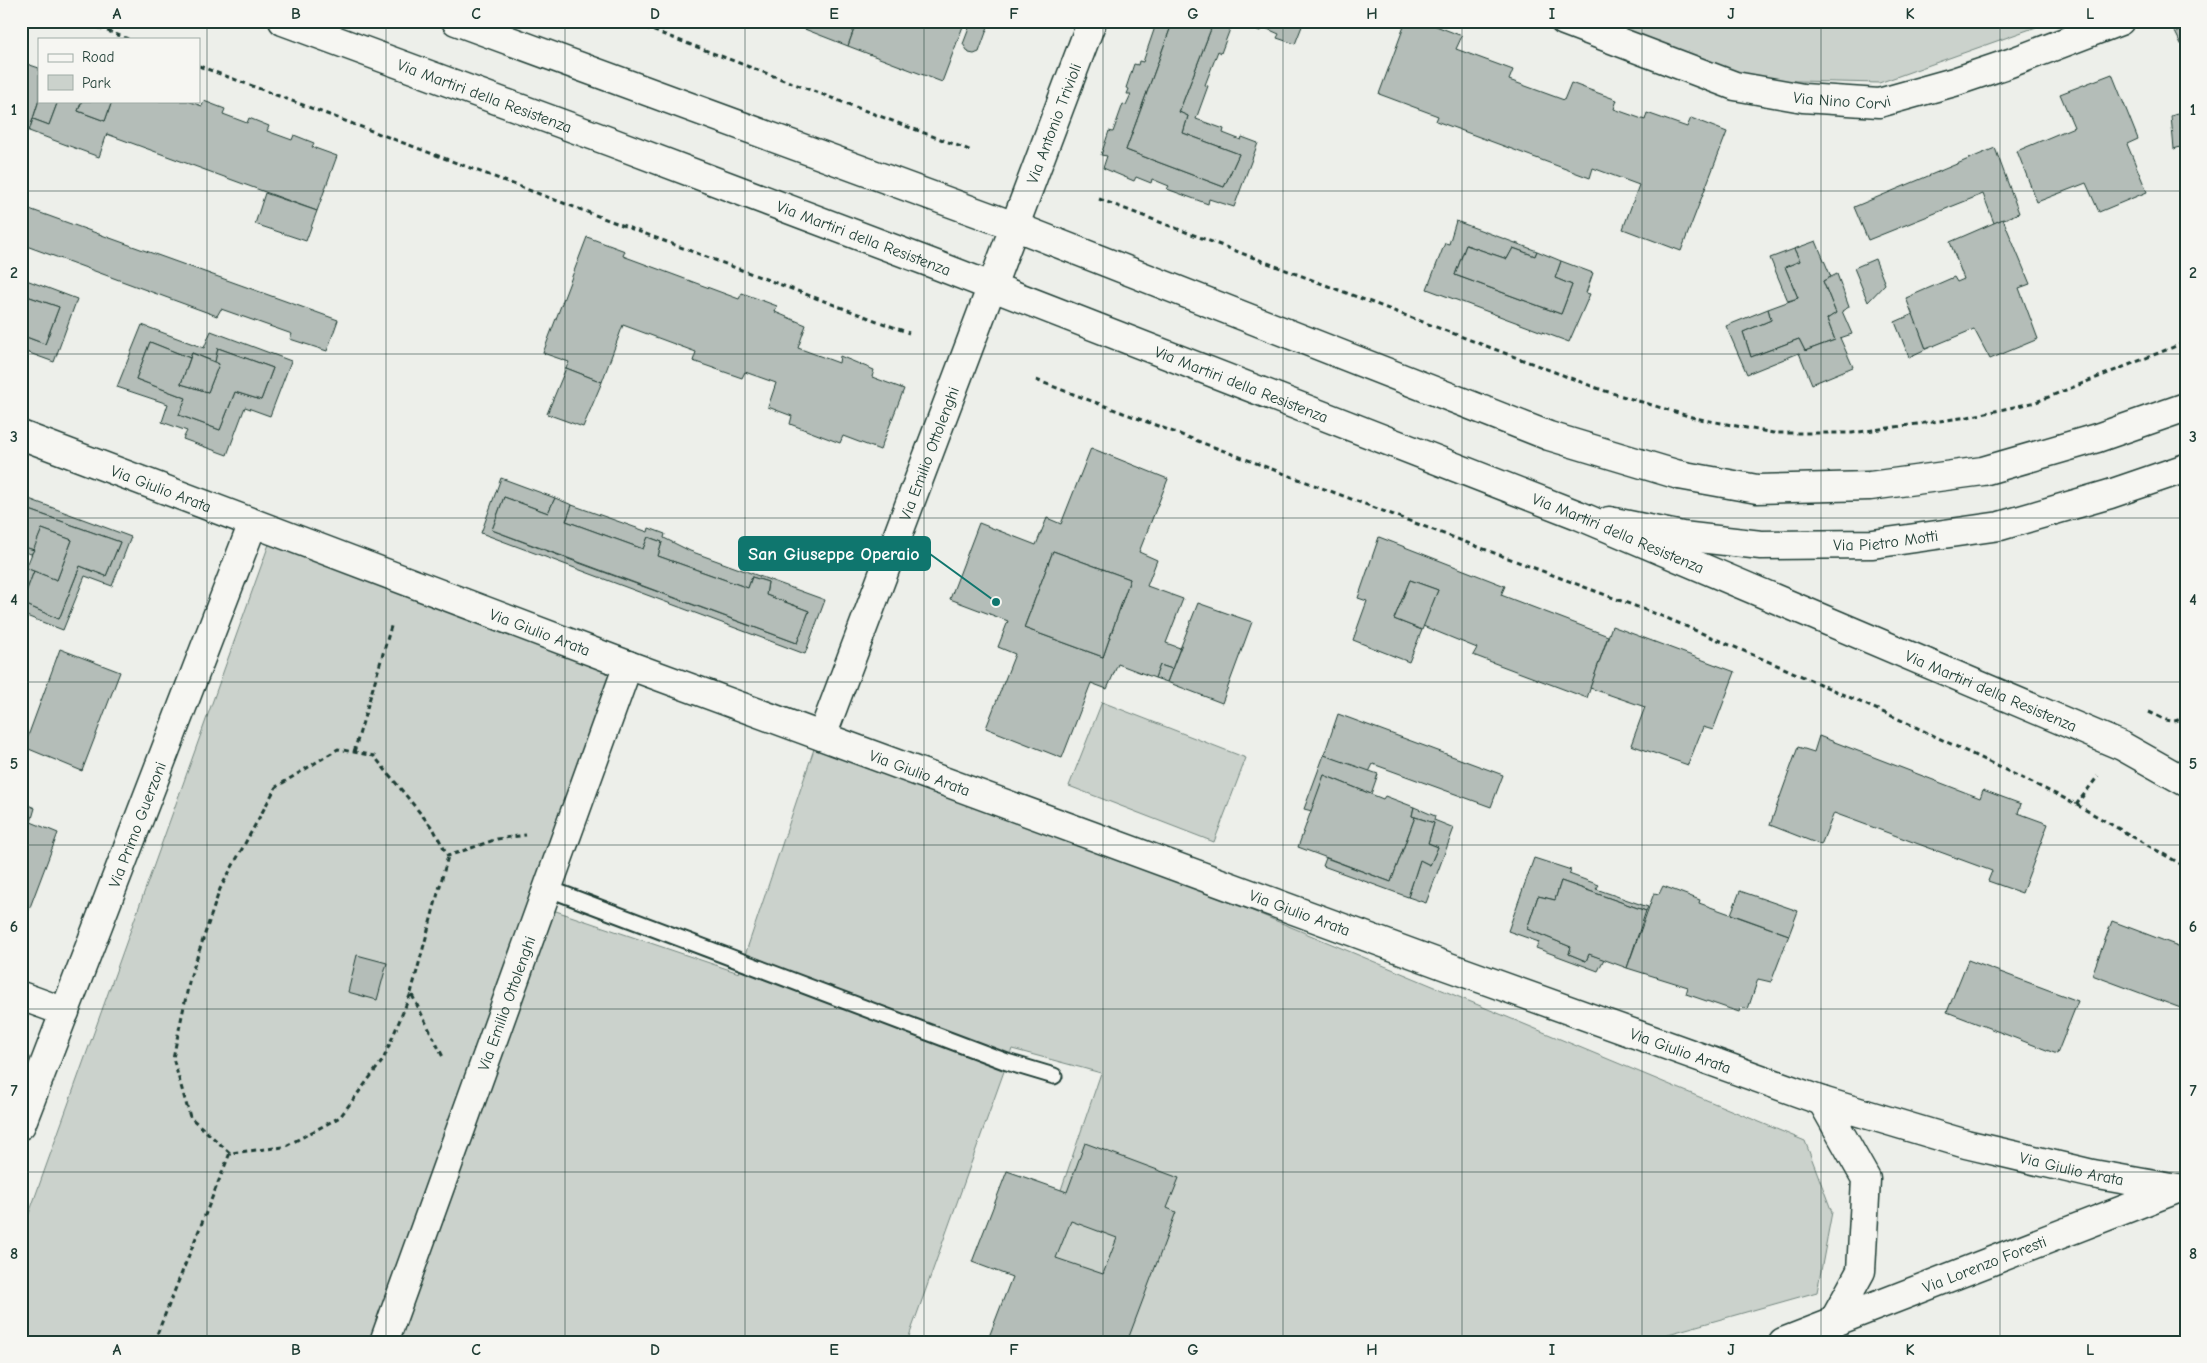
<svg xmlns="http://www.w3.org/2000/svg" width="2207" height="1363" viewBox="0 0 2207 1363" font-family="'Comic Neue',sans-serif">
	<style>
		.green { fill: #cbd2cc; stroke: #758880 }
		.building { fill: #b4bdb8; stroke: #1f3d34; fill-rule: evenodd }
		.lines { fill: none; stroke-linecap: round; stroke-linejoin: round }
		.service-casing { stroke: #1f3d34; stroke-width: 19 }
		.minor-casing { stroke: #1f3d34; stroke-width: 31 }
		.tertiary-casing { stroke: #1f3d34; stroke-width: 31 }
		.path { stroke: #1f3d34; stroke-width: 3; stroke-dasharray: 5 4; stroke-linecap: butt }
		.service { stroke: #f6f6f2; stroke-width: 15 }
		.minor { stroke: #f6f6f2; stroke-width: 28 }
		.tertiary { stroke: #f6f6f2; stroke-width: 28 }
		.grid { fill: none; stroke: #1f3d34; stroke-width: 1; stroke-opacity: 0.55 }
		.labels { text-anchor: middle; stroke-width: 4; stroke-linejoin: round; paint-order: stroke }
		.street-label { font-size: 16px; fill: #1f3d34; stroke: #f6f6f2 }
		.leader { fill: none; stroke: #0f766e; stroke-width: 2 }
		.callout-dot { fill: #0f766e; stroke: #f6f6f2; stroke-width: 2 }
		.callout { fill: #0f766e; stroke: #0f766e; stroke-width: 2 }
		.callout-label { font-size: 18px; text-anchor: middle; font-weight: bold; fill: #fff }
		.neatline { fill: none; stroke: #1f3d34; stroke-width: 2 }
		.grid-label { font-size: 16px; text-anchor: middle; font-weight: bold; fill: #1f3d34 }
	</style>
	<rect width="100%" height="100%" fill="#edefea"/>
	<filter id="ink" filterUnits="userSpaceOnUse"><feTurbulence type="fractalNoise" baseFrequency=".02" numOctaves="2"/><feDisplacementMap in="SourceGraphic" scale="10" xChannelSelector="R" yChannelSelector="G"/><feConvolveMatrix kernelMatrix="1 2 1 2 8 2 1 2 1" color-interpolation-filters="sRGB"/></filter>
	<g filter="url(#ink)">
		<!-- green -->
		<g class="green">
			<path d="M1590,21H2053L1879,83L1757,80Z"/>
			<path d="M273,533L624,657L547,908L739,973L820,731L1805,1141L1832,1212L1817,1292L1640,1342H1009L1101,1073L1012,1049L907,1342H21V1236Z"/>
			<path d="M1102,702L1246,758L1214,842L1069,786Z"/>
		</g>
		<!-- building -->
		<g class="building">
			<path d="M784,21H857L848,46Z"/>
			<path d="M857,21H965L942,82L848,46Z"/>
			<path d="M968,21H990L979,52L974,54L969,53L963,44L971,23Z"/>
			<path d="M1152,21H1173L1126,150L1224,187L1239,154L1183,133L1188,116L1179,112L1214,21H1233L1221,53L1218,51L1205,85L1208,86L1196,119L1224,129L1223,133L1241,140L1242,137L1258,143L1234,207L1209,199L1208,204L1167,189L1169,186L1152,179L1151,183L1136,177L1134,181L1103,168L1107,156L1101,155L1109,131L1113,132L1123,104L1126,105L1131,94H1127L1129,89L1126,88L1134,64L1138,65L1139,61L1143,62L1155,27L1152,26Z"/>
			<path d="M1173,21H1214L1179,112L1188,116L1183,133L1239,154L1224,187L1126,150Z"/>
			<path d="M1233,21H1254L1251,28Z"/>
			<path d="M1254,21L1287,22L1304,21L1295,44L1277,38L1279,34L1263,27L1260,31L1251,28Z"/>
			<path d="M1406,21H1423L1462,36L1456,49L1513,70L1509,80L1564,100L1571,83L1617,100L1614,109L1645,120L1647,113L1687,127L1691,118L1727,132L1681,251L1623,229L1639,185L1593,168L1590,178L1436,121L1438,116L1379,94Z"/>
			<path d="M2186,27V50H2184L2175,32Z"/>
			<path d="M21,62L39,68V100L29,131L21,128Z"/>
			<path d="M2112,74L2138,139L2127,144L2147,192L2099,212L2086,183L2037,202L2017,151L2074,127L2060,94Z"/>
			<path d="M39,100L58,101L49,125L33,119Z"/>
			<path d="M58,101H82L78,111L105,121L112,101H188L202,106L204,101L225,109L223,114L247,123L249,118L269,126L267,131L292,140L294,135L314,143L312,147L337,156L317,211L107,134L99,157L29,131L33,119L49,125Z"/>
			<path d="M82,101H112L105,121L78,111Z"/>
			<path d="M2186,111V145L2174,149L2171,116Z"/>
			<path d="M1995,148L2019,213L1994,223L1983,194L1868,240L1854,207Z"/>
			<path d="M265,193L317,211L306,241L255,224Z"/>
			<path d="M21,206L338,320L327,351L290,339L292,334L221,309L217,316L21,244Z"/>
			<path d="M2003,219L2030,284L2019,288L2038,339L1990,359L1974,329L1926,349L1906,298L1954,277L1957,282L1964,279L1950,242Z"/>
			<path d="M1456,221L1537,251L1535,256L1513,248L1507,259L1466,245L1455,275L1561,314L1572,285L1555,278L1561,261L1593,273L1586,293L1590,294L1569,342L1427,289L1445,243L1449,244Z"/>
			<path d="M587,237L625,251L623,256L739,299L742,293L777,306L775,312L806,325L798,348L839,363L840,356L874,370L872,377L904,389L880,450L843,436L840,443L790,424L792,416L768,407L776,383L745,372L742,378L693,361L696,352L623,325L602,382L566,368L569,362L543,353Z"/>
			<path d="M1816,241L1831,277L1823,281L1836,313L1827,319L1835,340L1805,351L1799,339L1751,357L1743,332L1771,320L1768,309L1798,298L1785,267L1800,261L1794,249Z"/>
			<path d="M1466,245L1507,259L1513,248L1535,256L1537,251L1561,261L1555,278L1572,285L1561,314L1455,275Z"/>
			<path d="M1794,249L1800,261L1785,267L1798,298L1788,301L1770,258Z"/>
			<path d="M1875,259L1885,284L1868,302L1854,268Z"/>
			<path d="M1837,274L1849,307L1842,311L1852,334L1840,338L1853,367L1812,384L1799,353L1747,374L1726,326L1768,309L1771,320L1743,332L1751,357L1799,339L1805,351L1835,340L1827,319L1836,313L1823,281Z"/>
			<path d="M21,278L77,299L54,362L21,350V335L45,344L59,307L21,294Z"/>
			<path d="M21,294L59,307L45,344L21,335Z"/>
			<path d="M1913,314L1926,349L1909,357L1895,322Z"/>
			<path d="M142,325L204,348L211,331L291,361L270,416L245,407L227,455L183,439L187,431L162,422L168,404L117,387ZM150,342L190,358L192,353L215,362L218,348L273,368L261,400L235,392L220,430L179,415L186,398L136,379Z"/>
			<path d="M150,342L190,358L181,384L208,392L219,364L215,362L218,348L273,368L261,400L235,392L220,430L179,415L186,398L136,379Z"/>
			<path d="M192,353L219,364L208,392L181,384Z"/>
			<path d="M566,368L602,382L583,427L547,414Z"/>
			<path d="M1091,448L1168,479L1139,552L1157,560L1147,586L1183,599L1166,643L1180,648L1172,669L1160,665L1155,678L1118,664L1107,689L1091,683L1062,758L986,728L1015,654L998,647L1008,621L950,599L979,523L1036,545L1047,518L1061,524ZM1053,551L1130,579L1103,657L1024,628Z"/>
			<path d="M501,478L555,498L548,513L504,497L492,530L563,557L797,643L809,611L766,595L768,582L752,577L748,588L658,556L662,542L648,537L643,549L566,521L572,505L648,532L649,528L665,534L664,538L690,551L825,600L805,654L481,533Z"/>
			<path d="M21,496L131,537L112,586L85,576L63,630L21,614V582L26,568L34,571L22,603L59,619L80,566L106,576L120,542L21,507Z"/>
			<path d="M504,497L548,513L555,498L572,505L566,521L643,549L648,537L662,542L658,556L748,588L752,577L768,582L766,595L809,611L797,643L492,530Z"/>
			<path d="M21,507L120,542L106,576L80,566L59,619L22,603L34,571L57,580L72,540L42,529L34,550L21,546Z"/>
			<path d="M42,529L72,540L57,580L26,568Z"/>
			<path d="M1379,537L1505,586L1501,595L1608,636L1587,698L1473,655L1477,648L1423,626L1438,590L1410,580L1394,619L1422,630L1409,662L1353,640L1367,601L1358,598Z"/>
			<path d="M21,546L34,550L31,554L21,551Z"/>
			<path d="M1053,551L1130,579L1103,657L1024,628Z"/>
			<path d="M1410,580L1438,590L1422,630L1394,619Z"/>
			<path d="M1198,603L1252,622L1222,703L1167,682Z"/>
			<path d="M1612,626L1735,672L1713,730L1703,727L1688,765L1631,745L1645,707L1590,688Z"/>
			<path d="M60,649L120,672L82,771L24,747Z"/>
			<path d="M1160,665L1172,669L1167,682L1155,678Z"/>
			<path d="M1338,714L1503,775L1491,807L1373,764L1369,772L1324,755Z"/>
			<path d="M1819,736L1980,798L1983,790L2021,804L2018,813L2048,824L2022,893L1988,881L1992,871L1834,813L1821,845L1770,825L1798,747L1814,752Z"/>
			<path d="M1324,755L1378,774L1371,794L1324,775L1312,811L1304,809Z"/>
			<path d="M1324,775L1383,799L1385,796L1414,807L1412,816L1415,817L1391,882L1298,847Z"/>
			<path d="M21,802L35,808L31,822L58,833L21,931Z"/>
			<path d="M1414,807L1435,816L1434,820L1454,828L1426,903L1408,897L1420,860L1430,865L1438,847L1428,843L1434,823L1412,816Z"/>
			<path d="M1415,817L1434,823L1428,843L1438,847L1430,865L1420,860L1408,897L1323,866L1326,858L1391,882Z"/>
			<path d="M1534,858L1571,870L1569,874L1599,885L1596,889L1648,907L1646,911L1561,881L1555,900L1538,896L1527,929L1571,947L1569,954L1586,961L1589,954L1604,959L1598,971L1536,948L1539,942L1508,931Z"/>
			<path d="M1561,881L1646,911L1627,968L1589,954L1586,961L1569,954L1571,947L1527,929L1538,896L1555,900Z"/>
			<path d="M1663,886L1700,900L1699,903L1789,935L1771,982L1758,979L1748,1009L1741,1007L1739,1012L1686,994L1688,987L1627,968L1654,893L1659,894Z"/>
			<path d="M1740,891L1798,911L1789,935L1731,914Z"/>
			<path d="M2112,921L2186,949V1010L2092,975Z"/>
			<path d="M357,955L387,963L377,1000L348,992Z"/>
			<path d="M1968,960L2078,1001L2057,1054L1947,1012Z"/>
			<path d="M1085,1143L1179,1178L1167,1208L1176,1212L1127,1342H987L1012,1277L972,1262L1007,1171L1067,1192ZM1071,1221L1117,1238L1103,1274L1056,1258Z"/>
		</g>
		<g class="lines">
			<!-- service casing -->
			<g class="service-casing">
				<path id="service" d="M547,888L1007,1062L1054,1076"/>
			</g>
			<!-- minor casing -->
			<g class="minor-casing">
				<g id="minor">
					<path id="s1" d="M1564,21L1735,86L1803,98L1879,103L1954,82L2010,63L2120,21"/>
					<path id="s2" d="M21,435L628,665L1446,966L1822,1101L1966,1144L2093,1174L2177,1189"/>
					<path d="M1679,475L1757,489L1870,486L1983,471L2097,438L2186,407"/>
					<path id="s3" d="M1609,521L1682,536L1761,545L1873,544L2000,526L2110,494L2186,468"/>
					<path id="s4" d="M822,736L1092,21"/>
					<path d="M21,996L65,1012"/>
					<path d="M1822,1101L1866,1179L1861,1271L1832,1324"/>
					<path id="s5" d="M21,1125L253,523"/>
					<path id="s6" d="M384,1342L628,665"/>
					<path id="s7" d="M1783,1342L2177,1189"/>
				</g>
			</g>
			<!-- tertiary casing -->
			<g class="tertiary-casing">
				<g id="tertiary">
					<path id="s8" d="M283,21L611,142L939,266L1578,515L2122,746L2186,782"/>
					<path d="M456,21L1014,226L1549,436L1679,475"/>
				</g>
			</g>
			<!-- path -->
			<g class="path">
				<path d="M82,21L128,39"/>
				<path d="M628,21L972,151"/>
				<path d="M1668,27L1672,21"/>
				<path d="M199,66L909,333"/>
				<path d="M1099,199L1602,390L1695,418L1773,433H1852L1968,417L2036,402L2186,342"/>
				<path d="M1036,380L1664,617L1779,666L1905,722L2070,801L2186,867"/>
				<path d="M2149,712C2163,718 2176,729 2186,712"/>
				<path d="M354,752L392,623"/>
				<path d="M2076,805L2098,776"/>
				<path d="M411,993L448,856"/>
				<path d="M230,1153L190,1117L173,1058L190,978L220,889L276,787L338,749L374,756L434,830L448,856L497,839L526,835"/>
				<path d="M154,1342L230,1153L284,1147L340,1117L383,1060L411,993L443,1057"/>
			</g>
			<!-- service -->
			<use href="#service" class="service"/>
			<!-- minor -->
			<use href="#minor" class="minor"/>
			<!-- tertiary -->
			<use href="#tertiary" class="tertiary"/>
		</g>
	</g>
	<!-- grid -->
	<path class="grid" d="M207,21V1342M386,21V1342M565,21V1342M745,21V1342M924,21V1342M1103,21V1342M1283,21V1342M1462,21V1342M1642,21V1342M1821,21V1342M2000,21V1342M21,191H2186M21,354H2186M21,518H2186M21,682H2186M21,845H2186M21,1009H2186M21,1172H2186"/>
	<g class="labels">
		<!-- street labels -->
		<g class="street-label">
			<text dy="6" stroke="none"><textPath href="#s8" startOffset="215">Via Martiri della Resistenza</textPath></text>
			<text dy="6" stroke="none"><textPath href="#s1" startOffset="291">Via Nino Corvi</textPath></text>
			<text dy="6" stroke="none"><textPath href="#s4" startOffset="655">Via Antonio Trivioli</textPath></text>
			<text dy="6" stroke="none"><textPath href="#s8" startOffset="620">Via Martiri della Resistenza</textPath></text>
			<text dy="6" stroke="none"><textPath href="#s8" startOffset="1025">Via Martiri della Resistenza</textPath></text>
			<text dy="6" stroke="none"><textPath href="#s4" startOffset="302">Via Emilio Ottolenghi</textPath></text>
			<text dy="6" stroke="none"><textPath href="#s2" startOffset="150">Via Giulio Arata</textPath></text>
			<text dy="6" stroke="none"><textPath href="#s8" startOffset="1430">Via Martiri della Resistenza</textPath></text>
			<text dy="6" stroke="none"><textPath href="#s3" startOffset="279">Via Pietro Motti</textPath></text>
			<text dy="6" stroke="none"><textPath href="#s2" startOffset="555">Via Giulio Arata</textPath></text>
			<text dy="6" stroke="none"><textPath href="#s8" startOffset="1835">Via Martiri della Resistenza</textPath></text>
			<text dy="6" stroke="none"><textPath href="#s2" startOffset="960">Via Giulio Arata</textPath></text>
			<text dy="6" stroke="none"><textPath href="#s5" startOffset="322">Via Primo Guerzoni</textPath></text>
			<text dy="6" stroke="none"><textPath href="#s2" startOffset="1365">Via Giulio Arata</textPath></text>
			<text dy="6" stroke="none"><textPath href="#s6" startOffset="360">Via Emilio Ottolenghi</textPath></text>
			<text dy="6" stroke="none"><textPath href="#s2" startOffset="1770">Via Giulio Arata</textPath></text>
			<text dy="6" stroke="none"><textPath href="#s2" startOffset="2179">Via Giulio Arata</textPath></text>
			<text dy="6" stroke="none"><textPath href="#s7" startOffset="216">Via Lorenzo Foresti</textPath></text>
		</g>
	</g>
	<!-- callouts -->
	<path class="leader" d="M996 602L930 554"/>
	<circle class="callout-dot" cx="996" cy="602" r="5"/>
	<rect class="callout" x="739" y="537" width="191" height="33" rx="5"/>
	<g class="callout-label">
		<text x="834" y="560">San Giuseppe Operaio</text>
	</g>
	<!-- margin -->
	<rect width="2207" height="1363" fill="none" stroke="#f6f6f2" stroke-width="55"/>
	<!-- legend -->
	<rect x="38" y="38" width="162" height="65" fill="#f6f6f2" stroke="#a0aca6"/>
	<rect x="48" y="54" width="25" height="8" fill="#f6f6f2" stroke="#a0aca6"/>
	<text x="82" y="62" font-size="15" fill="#1f3d34">Road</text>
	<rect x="48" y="75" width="25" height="15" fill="#cbd2cc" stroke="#a0aca6"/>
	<text x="82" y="88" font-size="15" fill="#1f3d34">Park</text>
	<rect x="28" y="28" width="2152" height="1308" class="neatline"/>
	<g class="grid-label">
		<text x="117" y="19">A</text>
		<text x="296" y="19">B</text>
		<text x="476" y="19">C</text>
		<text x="655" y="19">D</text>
		<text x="834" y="19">E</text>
		<text x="1014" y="19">F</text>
		<text x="1193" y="19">G</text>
		<text x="1372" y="19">H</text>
		<text x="1552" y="19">I</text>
		<text x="1731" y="19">J</text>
		<text x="1910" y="19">K</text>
		<text x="2090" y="19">L</text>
		<text x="14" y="115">1</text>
		<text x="2193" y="115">1</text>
		<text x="14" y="278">2</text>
		<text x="2193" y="278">2</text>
		<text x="14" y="442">3</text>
		<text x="2193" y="442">3</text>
		<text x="14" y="605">4</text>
		<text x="2193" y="605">4</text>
		<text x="14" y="769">5</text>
		<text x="2193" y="769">5</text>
		<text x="14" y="932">6</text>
		<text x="2193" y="932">6</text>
		<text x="14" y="1096">7</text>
		<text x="2193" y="1096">7</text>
		<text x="14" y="1259">8</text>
		<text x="2193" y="1259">8</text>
		<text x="117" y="1355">A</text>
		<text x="296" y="1355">B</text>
		<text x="476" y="1355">C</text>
		<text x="655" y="1355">D</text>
		<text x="834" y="1355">E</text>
		<text x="1014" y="1355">F</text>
		<text x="1193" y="1355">G</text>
		<text x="1372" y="1355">H</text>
		<text x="1552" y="1355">I</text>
		<text x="1731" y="1355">J</text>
		<text x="1910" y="1355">K</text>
		<text x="2090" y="1355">L</text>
	</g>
</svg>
